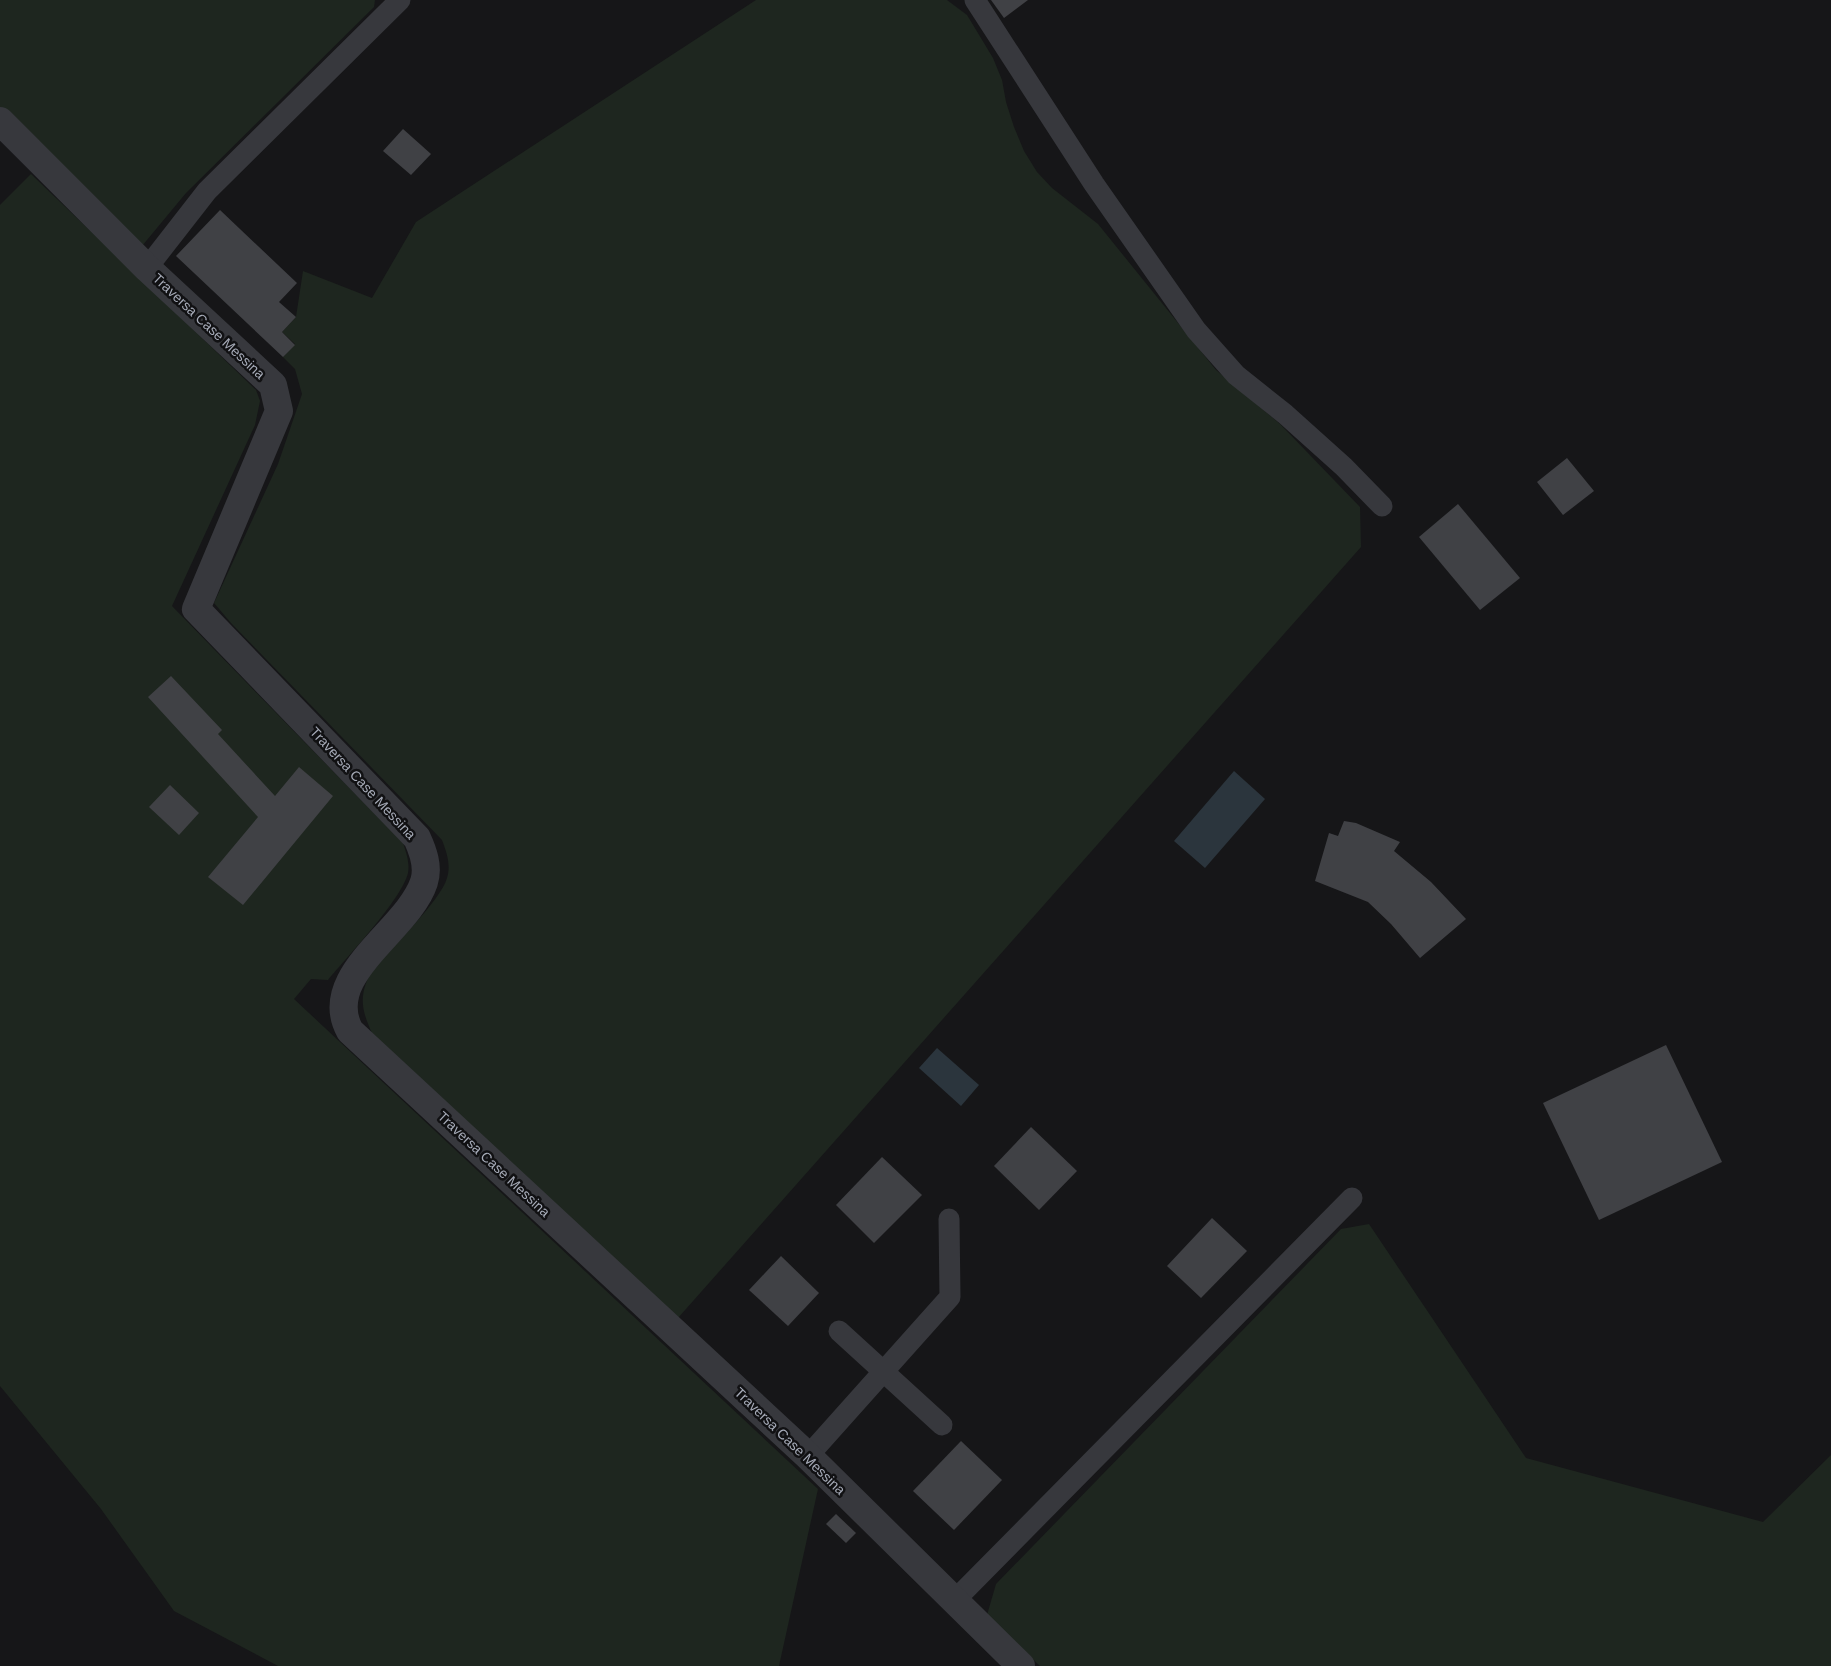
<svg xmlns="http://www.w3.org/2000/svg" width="1831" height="1666" viewBox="0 0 1831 1666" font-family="Helvetica,sans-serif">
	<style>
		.green { fill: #1e261f }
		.water { fill: #2b353d }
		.building { fill: #404145 }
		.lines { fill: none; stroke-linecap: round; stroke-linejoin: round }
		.service { stroke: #37383d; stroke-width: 21 }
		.minor { stroke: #37383d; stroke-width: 28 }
		.labels { text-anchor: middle; stroke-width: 5; stroke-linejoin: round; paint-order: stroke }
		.street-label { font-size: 14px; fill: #a7acb9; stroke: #111113 }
	</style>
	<rect width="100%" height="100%" fill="#161618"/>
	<!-- green -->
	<g class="green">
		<path d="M0,0H375L374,7L186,193L142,246L0,108Z"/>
		<path d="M756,0H947L967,15L993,58L1002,80L1006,102L1014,127L1024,151L1037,172L1052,188L1098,224L1216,370L1280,424L1360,507L1361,547L678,1318L372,1033C360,1007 359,994 373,968C391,949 441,900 447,878C451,865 447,853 442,840L231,623L214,603L278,464L302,394L295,369L283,357L295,344L282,332L296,317L303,271L372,298L416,222Z"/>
		<path d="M31,174L256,390L260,401L255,425L172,606L403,843C406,852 410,863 408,873C402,899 347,957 328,980L311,979L294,999L818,1489L779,1666H278L174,1611L101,1509L0,1386V205Z"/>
		<path d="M1369,1224L1526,1458L1763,1522L1831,1455V1666H1040L987,1615L996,1584L1341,1229Z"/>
	</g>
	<!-- water -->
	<g class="water">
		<path d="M1234,771L1265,799L1205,868L1174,841Z"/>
		<path d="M937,1048L979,1085L961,1106L919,1068Z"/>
	</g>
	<!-- building -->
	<g class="building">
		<path d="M991,0H1028L1004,18Z"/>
		<path d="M403,129L431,154L411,175L383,151Z"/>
		<path d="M220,210L297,283L279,302L296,317L282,332L295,345L283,357L176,256Z"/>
		<path d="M1567,458L1594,491L1563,515L1537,482Z"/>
		<path d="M1458,504L1520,578L1480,610L1419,537Z"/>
		<path d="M171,676L222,730L218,734L275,796L299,767L333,796L243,905L208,877L258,817L148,697Z"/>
		<path d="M170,785L199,813L179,835L149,807Z"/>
		<path d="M1344,821L1356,823L1400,842L1394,851L1431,882L1466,919L1420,958L1391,924L1368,902L1315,881L1329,833L1338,836Z"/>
		<path d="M1666,1045L1722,1162L1599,1220L1543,1103Z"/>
		<path d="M1031,1127L1077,1171L1039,1210L994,1166Z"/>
		<path d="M882,1157L922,1195L874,1243L836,1205Z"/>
		<path d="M1212,1218L1247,1251L1201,1298L1167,1266Z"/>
		<path d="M781,1256L819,1293L788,1326L749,1290Z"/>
		<path d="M961,1441L1002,1480L954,1530L913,1491Z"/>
		<path d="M836,1514L856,1533L846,1543L826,1524Z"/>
	</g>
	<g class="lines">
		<!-- service -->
		<g class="service">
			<path d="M975,0L1094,184L1196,330L1236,375L1285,414L1344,467L1382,506"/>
			<path d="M147,268L207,191L400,0"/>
			<path d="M839,1331L942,1425"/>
			<path d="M808,1456L950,1297L949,1219"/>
			<path d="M954,1601L1352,1198"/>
		</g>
		<!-- minor -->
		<path class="minor" d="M0,121L147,268L273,385L279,411L196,609L417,838C423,851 429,867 424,882C408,931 319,975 350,1031L808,1456L1021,1666"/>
	</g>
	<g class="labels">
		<!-- street labels -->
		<g class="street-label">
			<text transform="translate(209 326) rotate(43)" y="5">Traversa Case Messina</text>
			<text transform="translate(363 783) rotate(47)" y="5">Traversa Case Messina</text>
			<text transform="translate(494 1164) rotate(43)" y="5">Traversa Case Messina</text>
			<text transform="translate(790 1441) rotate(44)" y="5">Traversa Case Messina</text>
		</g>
	</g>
</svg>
